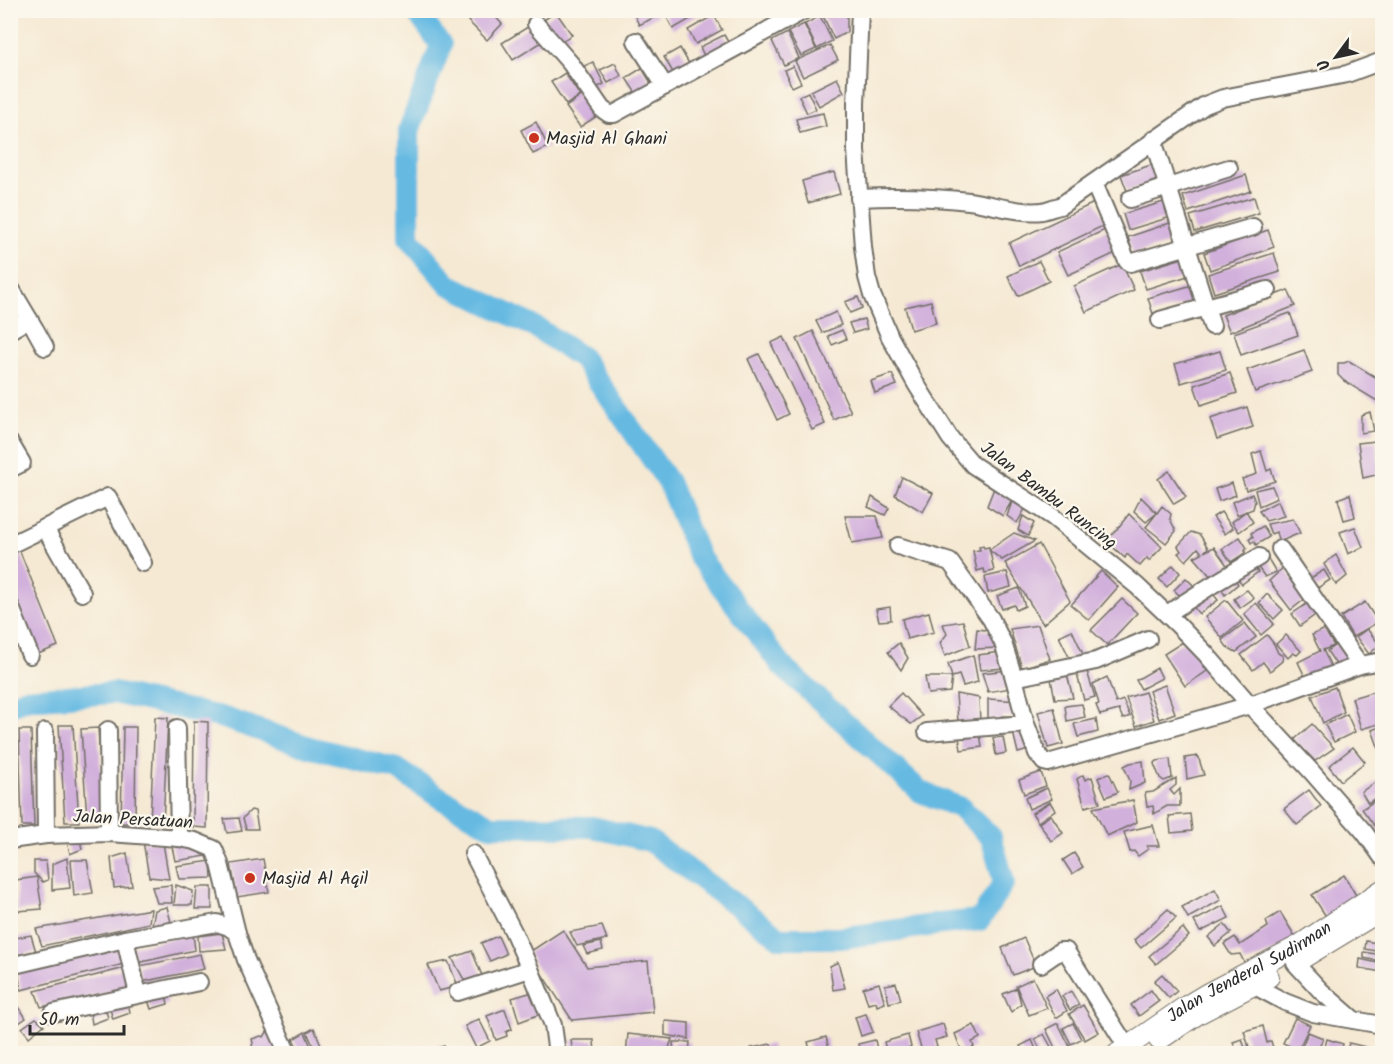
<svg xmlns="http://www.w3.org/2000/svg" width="1393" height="1064" viewBox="0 0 1393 1064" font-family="Kalam,sans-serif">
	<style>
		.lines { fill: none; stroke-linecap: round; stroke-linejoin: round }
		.river { stroke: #66bae2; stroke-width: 22 }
		.building { fill: #d2b0dc }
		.minor-casing { stroke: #726e66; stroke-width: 20 }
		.major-casing { stroke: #726e66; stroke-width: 22 }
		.minor { stroke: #fff; stroke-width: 16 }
		.major { stroke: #fff; stroke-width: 20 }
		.poi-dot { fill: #c8321e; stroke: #fbf7ec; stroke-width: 2 }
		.labels { text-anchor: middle; stroke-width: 4.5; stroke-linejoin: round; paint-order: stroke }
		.poi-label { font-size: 18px; fill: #2b2b2b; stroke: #fbf7ec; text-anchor: start }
		.street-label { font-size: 18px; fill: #2b2b2b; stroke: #fbf7ec }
	</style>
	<rect width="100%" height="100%" fill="#fbf7ec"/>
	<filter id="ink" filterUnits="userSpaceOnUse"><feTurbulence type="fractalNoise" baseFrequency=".0167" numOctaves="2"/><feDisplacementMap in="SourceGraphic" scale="12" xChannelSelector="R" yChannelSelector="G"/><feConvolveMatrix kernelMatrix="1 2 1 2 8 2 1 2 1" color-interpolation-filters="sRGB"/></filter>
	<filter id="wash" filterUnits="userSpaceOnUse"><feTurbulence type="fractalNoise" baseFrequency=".008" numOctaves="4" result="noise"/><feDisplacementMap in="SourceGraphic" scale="24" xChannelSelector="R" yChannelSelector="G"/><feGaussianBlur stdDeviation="1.35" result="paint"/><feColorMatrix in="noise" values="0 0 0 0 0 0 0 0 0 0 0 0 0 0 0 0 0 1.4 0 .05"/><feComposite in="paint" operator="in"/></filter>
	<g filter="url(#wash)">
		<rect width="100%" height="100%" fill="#f5e9d3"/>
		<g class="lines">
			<!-- river -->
			<path class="river" d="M10,706L24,699L114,693L224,718L309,747L397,769L442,799L491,826L592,827L650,841L780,938H840L941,924L980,920L1004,882L991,837L961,808L921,792L782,666L699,557L668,482L582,358L537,328L448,284L409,238V130L441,45L415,10"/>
		</g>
		<g id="blocks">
			<!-- building -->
			<g class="building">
				<path d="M477,10H489L502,24L487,40L468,21Z"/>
				<path d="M632,10H655L657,16L639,25Z"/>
				<path d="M663,10H706L673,29Z"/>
				<path d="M835,10H847V32L834,39L823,16Z"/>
				<path d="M556,12L572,35L557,44L542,21Z"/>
				<path d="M714,15L722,30L696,44L688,30Z"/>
				<path d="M820,16L832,41L817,49L805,24Z"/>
				<path d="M804,24L816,49L801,56L788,32Z"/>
				<path d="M531,25L542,42L513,60L502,43Z"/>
				<path d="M787,33L799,58L784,65L772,41Z"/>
				<path d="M724,35L731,47L706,60L700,47Z"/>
				<path d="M830,45L838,60L803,77L795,61Z"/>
				<path d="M680,48L691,67L675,76L664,57Z"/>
				<path d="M593,62L604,84L593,90L582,67Z"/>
				<path d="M615,63L621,76L608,83L600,70Z"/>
				<path d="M793,66L801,83L792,87L784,70Z"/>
				<path d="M642,68L654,88L639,98L626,78Z"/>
				<path d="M565,73L580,96L566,105L551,82Z"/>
				<path d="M837,78L844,92L819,106L811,91Z"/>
				<path d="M808,92L816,109L807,113L799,96Z"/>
				<path d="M583,95L597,116L580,127L566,107Z"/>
				<path d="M823,113L826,126L800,133L796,119Z"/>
				<path d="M536,122L548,147L533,154L521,130Z"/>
				<path d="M1154,164L1160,179L1127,191L1121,175Z"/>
				<path d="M834,172L840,194L808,203L802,181Z"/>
				<path d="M1246,175L1251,191L1188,212L1183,196Z"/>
				<path d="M1254,197L1259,213L1195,232L1190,216Z"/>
				<path d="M1167,201L1171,217L1128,230L1123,214Z"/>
				<path d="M1096,202L1107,224L1019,266L1009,243Z"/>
				<path d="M1173,222L1179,240L1133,254L1128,237Z"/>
				<path d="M1107,229L1118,252L1068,275L1057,252Z"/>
				<path d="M1268,230L1274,247L1210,270L1204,253Z"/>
				<path d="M1274,253L1280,272L1214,293L1208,274Z"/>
				<path d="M1186,257L1191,275L1146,289L1140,271Z"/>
				<path d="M1039,261L1049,281L1018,296L1008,276Z"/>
				<path d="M1122,264L1134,290L1086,312L1074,286Z"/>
				<path d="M1192,285L1196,301L1153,314L1148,298Z"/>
				<path d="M1288,290L1295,306L1230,332L1223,315Z"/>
				<path d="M858,297L862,308L850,313L845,302Z"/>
				<path d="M931,301L936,323L911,330L905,307Z"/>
				<path d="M836,312L841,325L822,333L816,321Z"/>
				<path d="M1290,313L1298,335L1241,355L1234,333Z"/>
				<path d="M864,319L867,329L853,333L849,323Z"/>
				<path d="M842,330L846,339L832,345L828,336Z"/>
				<path d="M813,331L851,412L834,420L797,339Z"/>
				<path d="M784,337L825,424L812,430L771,343Z"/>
				<path d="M1304,350L1312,372L1255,392L1247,370Z"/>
				<path d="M1220,351L1226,370L1181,383L1175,364Z"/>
				<path d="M759,354L789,414L777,420L748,359Z"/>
				<path d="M1349,361L1382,381V404L1344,381L1338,375V363H1344Z"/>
				<path d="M1230,373L1237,393L1201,405L1194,385Z"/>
				<path d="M892,374L897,385L875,393L871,381Z"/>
				<path d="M1247,407L1253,427L1217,439L1210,419Z"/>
				<path d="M1370,412L1374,431L1361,433V415Z"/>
				<path d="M1376,441L1380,474L1363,478L1358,443Z"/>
				<path d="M1261,451L1267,471L1271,469L1275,481L1246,490L1242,479L1257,474L1252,454Z"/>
				<path d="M1169,471L1186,497L1174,504L1158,479Z"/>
				<path d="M902,477L933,493L923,512L895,495Z"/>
				<path d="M1232,483L1236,495L1219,501L1215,489Z"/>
				<path d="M1272,486L1277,498L1259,506L1255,490Z"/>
				<path d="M994,488L1013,499L1025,509L1017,523L1007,516L1013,499L1003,516L987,506Z"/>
				<path d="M1252,494L1255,501L1253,509L1237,515L1232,502Z"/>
				<path d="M1350,494L1355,517L1344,520L1338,499Z"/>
				<path d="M872,497L889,508L885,515L868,507Z"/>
				<path d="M1141,497L1157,513L1162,506L1171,514L1170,519L1176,531L1166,543L1146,527L1157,513L1146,522L1134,511Z"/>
				<path d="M1278,501L1284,516L1266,521L1259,511Z"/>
				<path d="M1246,511L1253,522L1239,532L1232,522Z"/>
				<path d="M1221,512L1233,528L1225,534L1213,517Z"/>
				<path d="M1129,514L1162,547L1149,561L1147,558L1140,566L1127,554L1125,558L1105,540L1114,533Z"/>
				<path d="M845,516H877L883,538L852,543Z"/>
				<path d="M1023,516L1034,523L1028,536L1018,530Z"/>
				<path d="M1293,519L1300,533L1279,542L1276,532L1271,534L1267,524Z"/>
				<path d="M1263,526L1269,537L1256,545L1254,541L1251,543L1249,539L1253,537L1251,533Z"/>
				<path d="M1355,527L1363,547L1348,554L1340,532Z"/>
				<path d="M1191,532L1200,535L1208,548L1204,552L1214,547L1229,568L1212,578L1194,557L1202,553L1198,548L1186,561L1178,553L1181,551L1178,546Z"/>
				<path d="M1014,533L1035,541L1002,560L989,550Z"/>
				<path d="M1240,537L1247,548L1245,550V553L1231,562L1222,549Z"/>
				<path d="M1039,544L1070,601L1043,624L1005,563Z"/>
				<path d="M983,546L984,548L989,547L994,571L985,573L984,569L977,571L973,551L980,550L979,547Z"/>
				<path d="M19,549L58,646L38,654L10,586V553Z"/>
				<path d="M1336,555L1347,576L1336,585L1324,564Z"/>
				<path d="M1267,557L1276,572L1265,577L1254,562Z"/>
				<path d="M1251,563L1258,572L1242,584L1235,575Z"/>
				<path d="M1173,565L1180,573L1167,587L1159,579Z"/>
				<path d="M1284,567L1306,598L1291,610L1269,581Z"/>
				<path d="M1324,570L1330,580L1316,589L1309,579Z"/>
				<path d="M1101,571L1118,587L1089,620L1071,605Z"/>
				<path d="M1007,572L1011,587L988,593L985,577Z"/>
				<path d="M1233,576L1238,584L1225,595L1219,585Z"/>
				<path d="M1186,578L1195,587L1181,597L1174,590Z"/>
				<path d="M1019,588L1025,606L1016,610L1014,605L1002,609L997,596Z"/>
				<path d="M1210,590L1218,600L1199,614L1191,604Z"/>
				<path d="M1247,590L1254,598L1240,608L1234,599Z"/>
				<path d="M1267,594L1283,610L1274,619L1259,603Z"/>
				<path d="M1122,599L1137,613L1107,645L1091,630Z"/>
				<path d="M1226,600L1243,621L1222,638L1205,617Z"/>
				<path d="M1311,601L1318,613L1300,626L1292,614Z"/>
				<path d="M1365,602L1378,622L1353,637L1341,617Z"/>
				<path d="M1256,603L1274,624L1261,635L1244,614Z"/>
				<path d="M890,607L891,620L879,621L876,609Z"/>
				<path d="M929,612L934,632L907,639L902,619Z"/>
				<path d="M963,621L970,646L945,656L940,643L947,634L943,624Z"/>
				<path d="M1245,623L1256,637L1236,652L1227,647L1222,640Z"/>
				<path d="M1038,625L1050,659L1022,668L1010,629Z"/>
				<path d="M977,629L993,631L999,648L975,649Z"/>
				<path d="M1324,629L1334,646L1338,644L1350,662L1339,669L1327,651L1334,646L1323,650L1333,671L1308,683L1298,662L1320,651L1312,635Z"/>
				<path d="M1367,629L1380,645L1369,654L1356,637Z"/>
				<path d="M1072,630L1083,654L1071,661L1059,636Z"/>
				<path d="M1267,635L1274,644L1278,653L1283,656L1282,661L1270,671L1263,662L1253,670L1241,655Z"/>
				<path d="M1286,635L1301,651L1297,655L1293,653L1288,658L1276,644Z"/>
				<path d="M1186,640L1207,671L1185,686L1164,654Z"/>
				<path d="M899,643L908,658L901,670L888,652Z"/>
				<path d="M1001,652L1005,668L980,670L978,655Z"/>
				<path d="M973,655L978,682L963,686L959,675L952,677L950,692L928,694L925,677H952L948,664Z"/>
				<path d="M1086,668L1095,697L1084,700L1076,671Z"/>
				<path d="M1157,668L1162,678L1141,689L1136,680Z"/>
				<path d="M1008,670L1011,688L988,692L982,673Z"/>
				<path d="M1067,674L1073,698L1055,699L1051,679Z"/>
				<path d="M1107,677L1116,703L1123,700L1130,716L1123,719L1119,710L1100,715L1096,705L1099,704L1093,684Z"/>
				<path d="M1165,685L1175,713L1159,719L1149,691Z"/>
				<path d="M1335,687L1344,712L1323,723L1312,696Z"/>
				<path d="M1382,689V723L1361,729L1352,698Z"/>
				<path d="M1145,692L1154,720L1136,726L1126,698Z"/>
				<path d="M901,693L922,716L911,724L888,706Z"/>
				<path d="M956,694L979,698L980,723L958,722Z"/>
				<path d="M988,699L1020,701L1019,717L1003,716L1001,721L988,718Z"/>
				<path d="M1082,704L1085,717L1067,721L1065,706Z"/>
				<path d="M1054,708L1063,744L1048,748L1038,712Z"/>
				<path d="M1347,714L1355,732L1334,742L1325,725Z"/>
				<path d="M155,717L168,718L163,823L150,822Z"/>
				<path d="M1096,719L1098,732L1078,737L1074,724Z"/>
				<path d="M194,721L208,722L207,828L193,827Z"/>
				<path d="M1312,724L1334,748L1315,761L1294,740Z"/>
				<path d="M59,725H73L79,822H65Z"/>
				<path d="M1382,726V748L1379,749L1372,730Z"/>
				<path d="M123,727H136L135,823H121Z"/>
				<path d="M98,728L104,818L87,819L81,729Z"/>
				<path d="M1027,729L1032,749L1018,753L1013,732Z"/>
				<path d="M19,730H31L34,826H22Z"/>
				<path d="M980,734L982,747L961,750L959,737Z"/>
				<path d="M1003,737L1006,753L996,755L993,738Z"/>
				<path d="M1353,747L1365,762L1341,781L1329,766Z"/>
				<path d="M1198,756L1204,775L1187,779L1185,758Z"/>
				<path d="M1170,759L1172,778L1164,781L1160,778L1154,764L1157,761Z"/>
				<path d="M1143,761L1145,783L1129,790L1130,781L1124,766L1130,763Z"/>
				<path d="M1041,772L1046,786L1024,794L1019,780Z"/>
				<path d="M1109,773L1118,792L1106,797L1098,778Z"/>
				<path d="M1083,775L1085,780L1092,777L1100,803L1085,807L1077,779Z"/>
				<path d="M1176,778V785L1170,790L1174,795L1180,789V806H1167L1154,814L1153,806L1147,807L1145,793L1153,792Z"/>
				<path d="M1377,781L1382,789V794L1368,803L1361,792Z"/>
				<path d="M1047,788L1052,799L1029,809L1025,798Z"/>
				<path d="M1309,790L1321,806L1297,825L1284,809Z"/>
				<path d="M1382,796V836L1362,809Z"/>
				<path d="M1133,800L1137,822L1107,836L1093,808Z"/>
				<path d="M1050,802L1055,810L1038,822L1032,813Z"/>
				<path d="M251,810L255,811L258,829H246L243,818Z"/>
				<path d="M1190,814L1192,831L1171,833L1169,816Z"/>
				<path d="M1051,815L1063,833L1051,841L1039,823Z"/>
				<path d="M239,818L242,831L227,833L224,819Z"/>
				<path d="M1153,825L1159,846H1147L1148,849L1138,856L1134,851L1130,852L1124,832Z"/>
				<path d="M80,839L82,849L70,854L67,841Z"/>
				<path d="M143,841L163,843L169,879L149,877Z"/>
				<path d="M171,842L202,846L207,856L175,861Z"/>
				<path d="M127,853L132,886L114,888L111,858Z"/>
				<path d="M1074,853L1083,867L1072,874L1063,860Z"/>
				<path d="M67,858L70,888L52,890V864Z"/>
				<path d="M263,859L269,892L237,897L231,864Z"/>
				<path d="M71,860H87L93,893L74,896Z"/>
				<path d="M34,861H46L48,880L43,882L34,873Z"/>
				<path d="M211,861L212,878L179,879L176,866Z"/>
				<path d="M1344,875L1360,902L1329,921L1312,895Z"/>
				<path d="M37,877L42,909L17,911L16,880Z"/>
				<path d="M171,885L172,903H157L152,887Z"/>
				<path d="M176,885L193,891L192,905H174Z"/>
				<path d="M197,887H212V909H195Z"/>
				<path d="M1215,889L1221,900L1188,918L1182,907Z"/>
				<path d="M1223,906L1229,918L1200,932L1194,921Z"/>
				<path d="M167,907L171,922L152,925L155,910Z"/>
				<path d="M151,909L149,923L42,946L36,929Z"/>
				<path d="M1168,909L1176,918L1141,948L1134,940Z"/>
				<path d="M1280,912L1298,941L1245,964L1240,954L1231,955L1224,944L1235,937L1240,945L1268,927L1266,921Z"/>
				<path d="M1224,924L1231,933L1215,946L1208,937Z"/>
				<path d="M602,926L607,939L577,946L570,932Z"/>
				<path d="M1183,928L1189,936L1156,964L1149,956Z"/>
				<path d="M563,930L587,967L648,961L653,1012L572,1020L528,953Z"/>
				<path d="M222,933L226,949L199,951L198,936Z"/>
				<path d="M193,934L195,950L137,963L132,947Z"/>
				<path d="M31,935L36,952L10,956V939Z"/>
				<path d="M498,936L506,954L490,961L481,943Z"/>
				<path d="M1024,938L1036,966L1013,975L1002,948Z"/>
				<path d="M1366,941L1382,944V952L1365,949Z"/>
				<path d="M601,942L603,950L587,954L583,946Z"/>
				<path d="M121,947L124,964L21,990L18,973Z"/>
				<path d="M472,951L483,978L466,983L452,958Z"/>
				<path d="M1364,952L1382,955V962L1364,958Z"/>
				<path d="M200,954L204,969L141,982L139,966Z"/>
				<path d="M1360,959L1382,964V972L1359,968Z"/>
				<path d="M448,961L458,986L439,991L428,965Z"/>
				<path d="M838,962L845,988L833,990L830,966Z"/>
				<path d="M125,968L131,988L41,1007L35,991Z"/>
				<path d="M1162,974L1177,991L1169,998L1154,981Z"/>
				<path d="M1033,978L1047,1008L1029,1015L1017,988L1021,1004L1011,1012L1003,994L1017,988L1016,986Z"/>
				<path d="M879,983L885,1003L877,1006L876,1002L868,1004L863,988Z"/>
				<path d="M896,983L901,1000L889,1003L885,985Z"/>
				<path d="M1056,989L1067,1011L1056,1018L1045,996Z"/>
				<path d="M1151,990L1159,1001L1139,1016L1131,1005Z"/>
				<path d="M536,991L543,1013L519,1022L512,998Z"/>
				<path d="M1071,991L1079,1005L1070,1010L1062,996Z"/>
				<path d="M166,994L168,1004L151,1009L147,997Z"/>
				<path d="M128,1001L130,1013L113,1019L109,1006Z"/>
				<path d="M1083,1005L1099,1032L1085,1040L1069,1014Z"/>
				<path d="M19,1007L26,1018L10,1029V1013Z"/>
				<path d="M105,1007L108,1018L92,1024L90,1010Z"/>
				<path d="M505,1009L512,1029L506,1032L507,1036L496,1040L487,1016Z"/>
				<path d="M866,1014L873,1032L861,1036L855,1017Z"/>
				<path d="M36,1018L44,1025L29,1037L22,1028Z"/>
				<path d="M1295,1018L1310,1025L1298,1050L1283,1043Z"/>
				<path d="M479,1019L490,1041L476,1048L465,1026Z"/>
				<path d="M665,1021L689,1023V1039L665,1035Z"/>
				<path d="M1058,1023L1071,1049L1062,1054H1058L1046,1029Z"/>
				<path d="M1073,1023L1081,1039L1071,1044L1063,1028Z"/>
				<path d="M943,1024L947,1037L935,1040L939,1054H923L916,1032Z"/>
				<path d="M974,1025L980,1038L972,1042L974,1047L962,1052L955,1034Z"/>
				<path d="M1263,1026L1267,1043L1271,1041L1275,1054H1251L1244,1031Z"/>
				<path d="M314,1028L325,1054H317L307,1032Z"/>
				<path d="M276,1029L283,1051L276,1054H255L252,1045L253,1043L252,1039L261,1036L264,1037L267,1032Z"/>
				<path d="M305,1032L314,1054H301L293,1039Z"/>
				<path d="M1308,1032L1323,1038L1316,1054H1299Z"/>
				<path d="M628,1034L672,1039L668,1051L643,1052V1054H626Z"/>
				<path d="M1044,1034L1055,1054H1043L1035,1039Z"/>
				<path d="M908,1035L911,1047L905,1051V1054H887L884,1042Z"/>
				<path d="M826,1037L830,1052L824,1054H811L808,1042Z"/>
				<path d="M1242,1039L1247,1054H1237L1233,1042Z"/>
				<path d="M1327,1039L1343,1044L1341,1054H1323Z"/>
				<path d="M571,1040H594L595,1054H573Z"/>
				<path d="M875,1040L878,1054H860L858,1044Z"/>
				<path d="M1032,1040L1038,1054H1023L1020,1046Z"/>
				<path d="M673,1042H690L689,1054H674Z"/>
				<path d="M1349,1043L1374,1049L1372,1054H1346Z"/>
				<path d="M771,1044L773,1054H752L751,1048Z"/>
				<path d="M444,1046V1054H420V1053Z"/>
			</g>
		</g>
	</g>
	<g filter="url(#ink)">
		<use href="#blocks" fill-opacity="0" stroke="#726e66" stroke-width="1.5"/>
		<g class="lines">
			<!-- minor casing -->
			<g class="minor-casing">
				<g id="minor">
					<path d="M860,10L856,104V150L863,247L867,277L872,295L890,337L916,384L950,438L973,465L1053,517L1137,586L1178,625L1206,654L1250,705L1311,771L1365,833L1382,857"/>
					<path d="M536,24L571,64L602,109L609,114H614L805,10"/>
					<path d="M636,41L665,86"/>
					<path d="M1153,140L1212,326"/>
					<path d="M1094,183L1127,261L1130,263L1253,227"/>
					<path d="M859,198C895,196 933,197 969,201C991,204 1021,214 1042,211C1048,210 1054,207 1060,206L1205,105L1223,98L1347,74L1382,61"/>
					<path d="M1130,199L1229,168"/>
					<path d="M10,287L35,329L45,347"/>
					<path d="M1160,320L1268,290"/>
					<path d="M10,330L29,319"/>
					<path d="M10,443L22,463L10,469"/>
					<path d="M45,528L82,593"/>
					<path d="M10,545L108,497L143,563"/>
					<path d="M898,546L950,562L991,619L1003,643L1014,678L1026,724L1037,753L1044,762L1048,763L1250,705L1360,665L1382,661"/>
					<path d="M1280,549L1360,665"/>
					<path d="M10,605L30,655"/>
					<path d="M1167,614L1212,585L1259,557"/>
					<path d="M1014,678L1096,661L1148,639"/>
					<path d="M177,728L179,838"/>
					<path d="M108,730L109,833"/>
					<path d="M45,732L46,835"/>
					<path d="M927,732L1026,724"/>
					<path d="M10,840L46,835L109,833L179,838L195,841L214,849L220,864L237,933L246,960L288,1054"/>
					<path d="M473,854L513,931L530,969L553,1025L557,1054"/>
					<path d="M125,939L138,994"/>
					<path d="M1295,963L1321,991L1354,1020"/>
					<path d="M1041,964L1060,951H1066L1127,1047"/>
					<path d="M10,966L125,939L217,923L229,927L237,933"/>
					<path d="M1247,978L1253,985L1285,1002L1313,1013L1382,1025"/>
					<path d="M458,992L530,969"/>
					<path d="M53,1013L199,982"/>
				</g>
			</g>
			<!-- major casing -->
			<g class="major-casing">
				<g id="major">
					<path d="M1303,958L1382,910"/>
					<path d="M1159,1040L1198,1014L1269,977"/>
					<path id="s1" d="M1117,1054L1183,1008L1208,993L1298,946L1382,890"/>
				</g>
			</g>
			<!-- minor -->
			<use href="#minor" class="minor"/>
			<!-- major -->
			<use href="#major" class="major"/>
		</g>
	</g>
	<!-- markers -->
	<g class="poi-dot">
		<circle cx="534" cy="138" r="6"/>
		<circle cx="250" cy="878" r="6"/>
	</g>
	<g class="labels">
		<!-- poi labels -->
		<g class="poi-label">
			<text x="546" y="144">Masjid Al Ghani</text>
			<text x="262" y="884">Masjid Al Aqil</text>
		</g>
		<!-- street labels -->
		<g class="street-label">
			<text transform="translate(1049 495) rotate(37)" y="6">Jalan Bambu Runcing</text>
			<text transform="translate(133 819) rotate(3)" y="6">Jalan Persatuan</text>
			<text dy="6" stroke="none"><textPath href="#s1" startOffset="156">Jalan Jenderal Sudirman</textPath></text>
		</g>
	</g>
	<!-- margin -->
	<rect width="1393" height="1064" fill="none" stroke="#fbf7ec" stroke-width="36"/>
	<!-- north arrow -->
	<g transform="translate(1336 57) rotate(237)" stroke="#fbf7ec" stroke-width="4.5" paint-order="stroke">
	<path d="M0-4.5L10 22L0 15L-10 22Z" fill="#2b2b2b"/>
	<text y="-9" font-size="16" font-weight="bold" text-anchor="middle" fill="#2b2b2b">U</text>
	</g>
	<!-- scale -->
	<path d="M30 1025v9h94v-9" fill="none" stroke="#2b2b2b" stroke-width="3"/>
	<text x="39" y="1025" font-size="18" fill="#2b2b2b" stroke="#fbf7ec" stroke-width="4.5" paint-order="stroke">50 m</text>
</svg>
